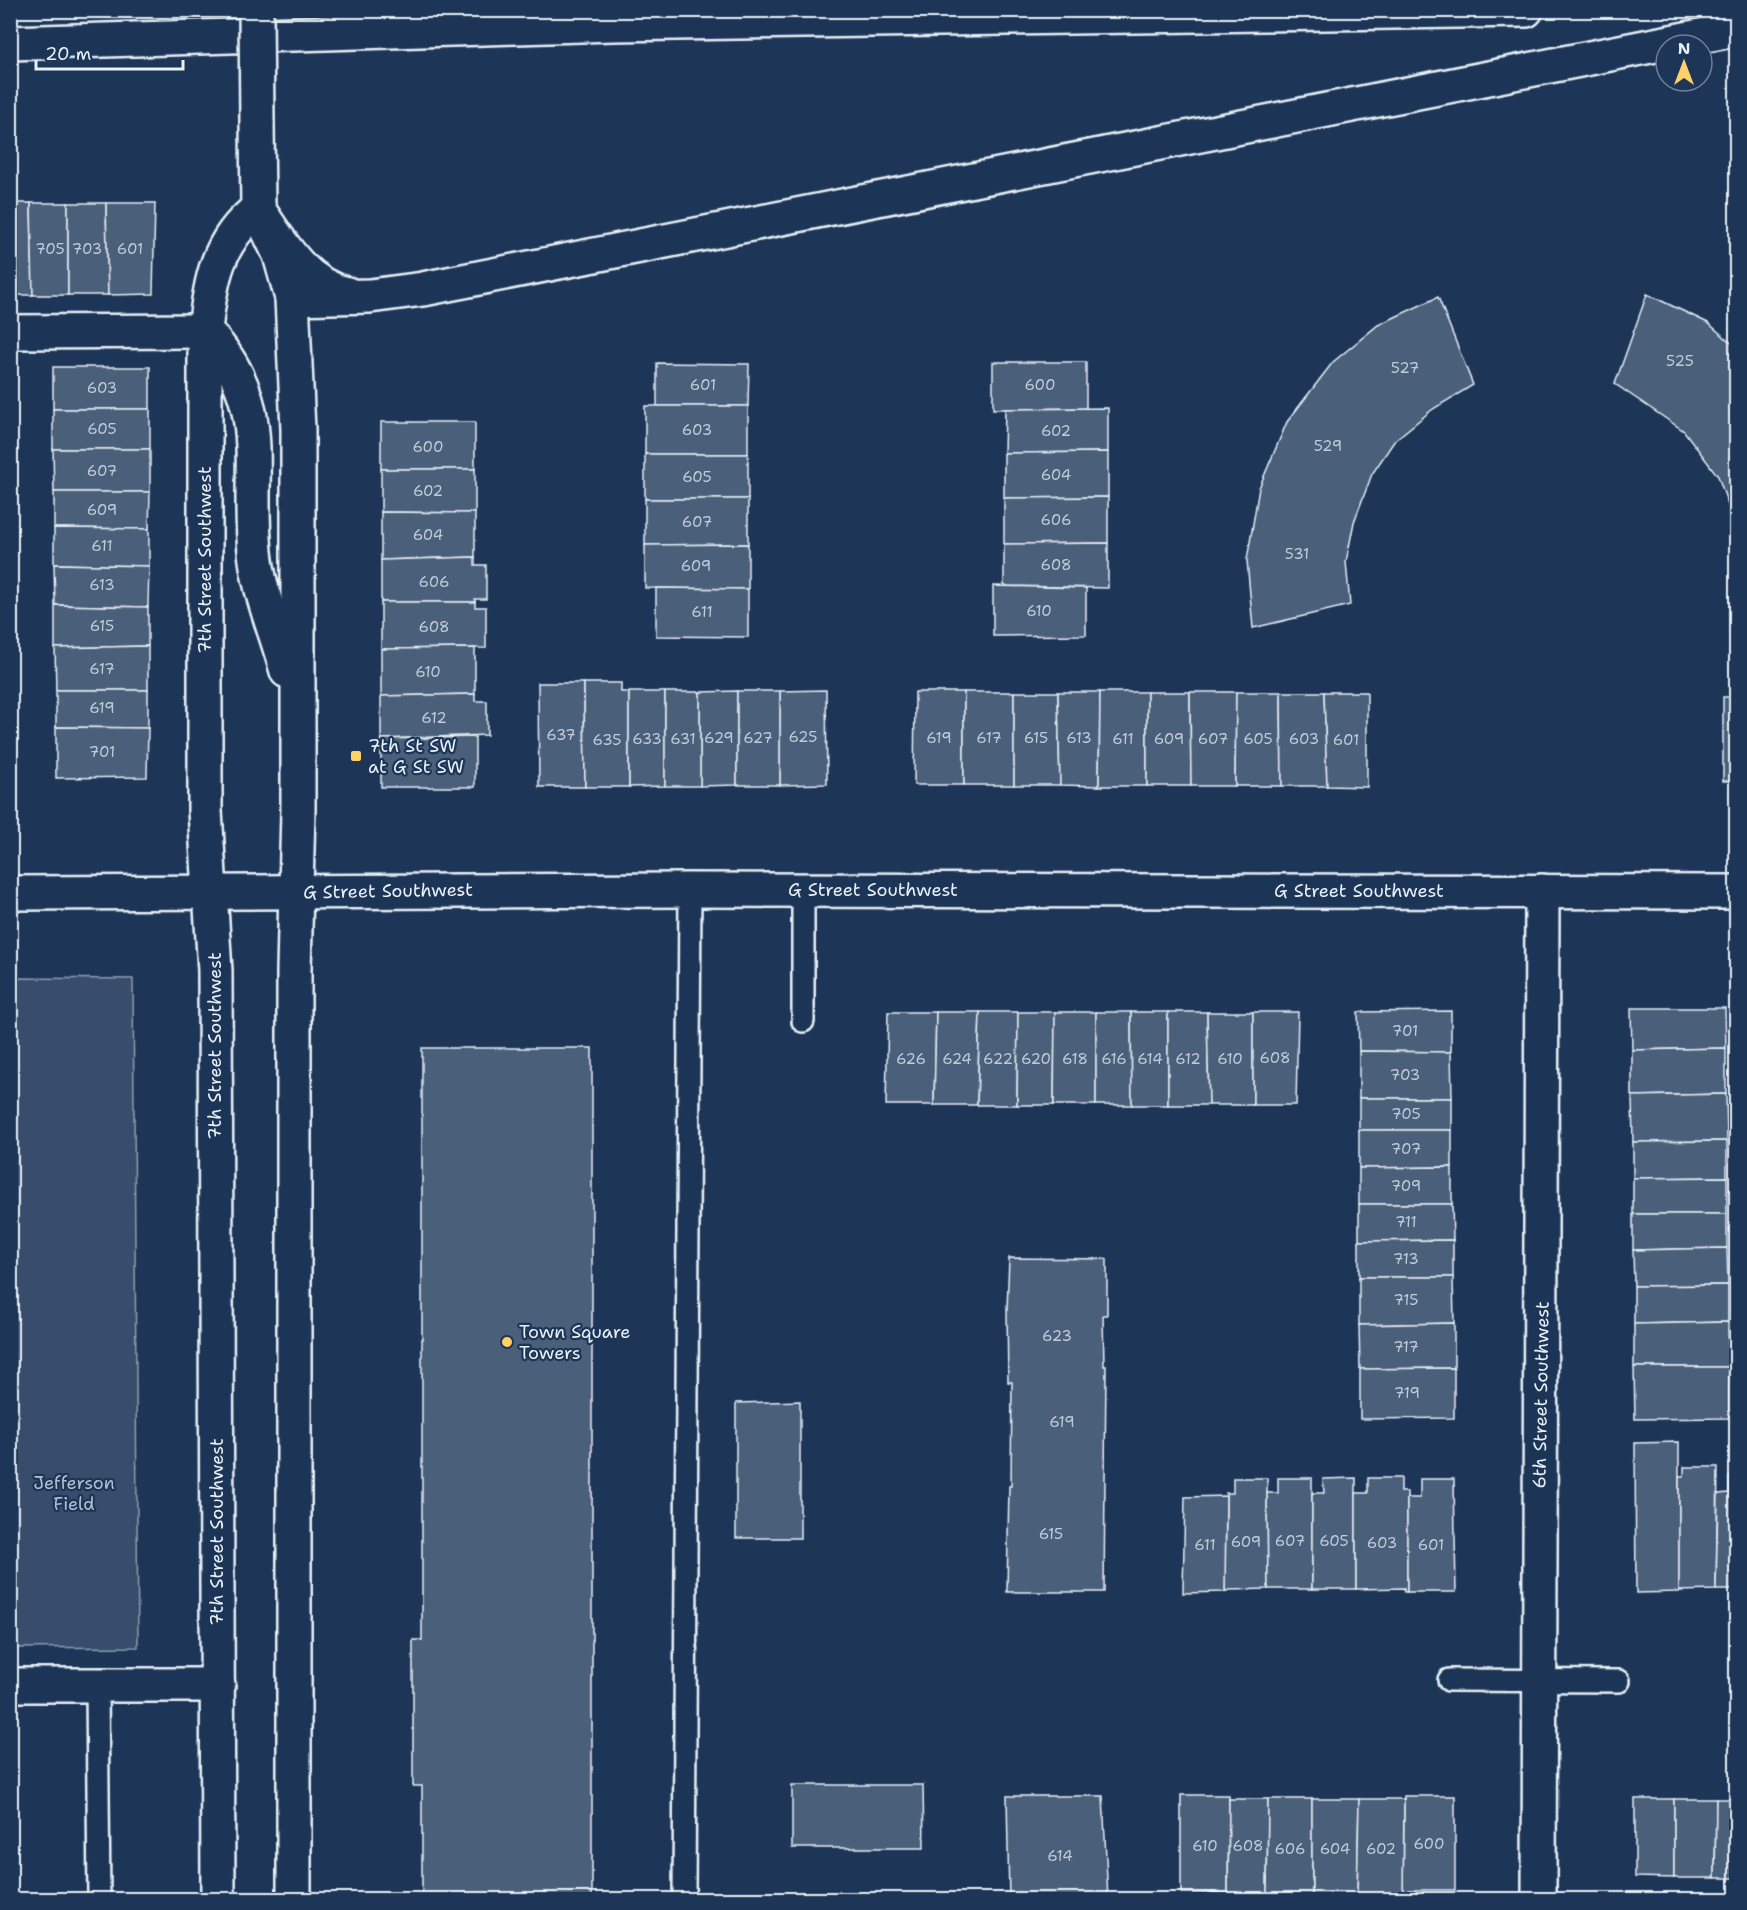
<svg xmlns="http://www.w3.org/2000/svg" width="1747" height="1910" viewBox="0 0 1747 1910" font-family="'Shantell Sans',sans-serif">
	<style>
		.green { fill: #374d6c; stroke: #909fb2; stroke-width: 1.5 }
		.building { fill: #495e7a; stroke: #e8f1f8; stroke-width: 1.5 }
		.lines { fill: none; stroke-linecap: round; stroke-linejoin: round }
		.service-casing { stroke: #e8f1f8; stroke-width: 26 }
		.minor-casing { stroke: #e8f1f8; stroke-width: 38 }
		.tertiary-casing { stroke: #e8f1f8; stroke-width: 38 }
		.primary-casing { stroke: #e8f1f8; stroke-width: 38 }
		.motorway-casing { stroke: #e8f1f8; stroke-width: 38 }
		.service { stroke: #1d3557; stroke-width: 21 }
		.minor { stroke: #1d3557; stroke-width: 33 }
		.tertiary { stroke: #1d3557; stroke-width: 33 }
		.primary { stroke: #1d3557; stroke-width: 33 }
		.motorway { stroke: #1d3557; stroke-width: 33 }
		.primary-bridge-casing { stroke: #e8f1f8; stroke-width: 38; stroke-linecap: butt }
		.primary-bridge { stroke: #1d3557; stroke-width: 33 }
		.poi-dot { fill: #ffd166; stroke: #1d3557; stroke-width: 2 }
		.labels { text-anchor: middle; stroke-width: 4.5; stroke-linejoin: round; paint-order: stroke }
		.number-label { font-size: 15px; fill: #c0ccd8 }
		.street-label { font-size: 18px; fill: #e8f1f8; stroke: #1d3557 }
		.poi-label { font-size: 18px; fill: #e8f1f8; stroke: #1d3557; text-anchor: start }
		.park-label { font-size: 18px; fill: #b3c0ce; stroke: #1d3557 }
	</style>
	<rect width="100%" height="100%" fill="#1d3557"/>
	<filter id="ink" filterUnits="userSpaceOnUse"><feTurbulence type="fractalNoise" baseFrequency=".0167" numOctaves="2"/><feDisplacementMap in="SourceGraphic" scale="12" xChannelSelector="R" yChannelSelector="G"/><feConvolveMatrix kernelMatrix="1 2 1 2 8 2 1 2 1" color-interpolation-filters="sRGB"/></filter>
	<g filter="url(#ink)">
		<!-- green -->
		<path class="green" d="M11,978L133,979L138,1647L11,1648Z"/>
		<!-- building -->
		<g class="building">
			<path d="M10,203H31L33,295H10Z"/>
			<path d="M31,203H68V295H33Z"/>
			<path d="M68,203H106L108,295H68Z"/>
			<path d="M106,203H155L153,294L108,295Z"/>
			<path d="M1647,294L1708,323L1736,347V528L1718,476L1684,431L1615,384Z"/>
			<path d="M1438,297L1473,385L1433,409L1395,440L1372,474L1354,522L1346,562L1350,605L1253,628L1247,560L1259,488L1287,422L1333,362L1378,325Z"/>
			<path d="M993,362H1086V408L993,409Z"/>
			<path d="M657,363L749,364L748,406H657Z"/>
			<rect x="53" y="367" width="97" height="42"/>
			<rect x="645" y="406" width="103" height="48"/>
			<path d="M1108,408V452L1004,453L1005,409Z"/>
			<rect x="53" y="409" width="97" height="40"/>
			<rect x="381" y="422" width="94" height="47"/>
			<path d="M53,449H150V492H54Z"/>
			<path d="M1108,452V497L1004,498V453Z"/>
			<rect x="645" y="454" width="103" height="45"/>
			<path d="M381,469H475V513L381,512Z"/>
			<path d="M54,492H150L149,529L54,528Z"/>
			<path d="M1108,497V543L1004,544V498Z"/>
			<path d="M645,499H748V544L645,545Z"/>
			<path d="M381,512L475,513V557L381,560Z"/>
			<path d="M54,528L149,529V566L54,564Z"/>
			<path d="M1108,543V588L1004,586V544Z"/>
			<path d="M748,544V589L645,588V545Z"/>
			<path d="M475,557V565H486V599H475V602H381V560Z"/>
			<path d="M54,564L149,566L148,607L55,605Z"/>
			<path d="M993,586L1086,588V635L993,636Z"/>
			<path d="M656,588L748,589V637L656,636Z"/>
			<path d="M381,602H475V607H486V648L381,649Z"/>
			<path d="M55,605L148,607V646L55,648Z"/>
			<path d="M148,646V690H56L55,648Z"/>
			<path d="M475,648V694L381,696V649Z"/>
			<path d="M538,683H584L585,787H539Z"/>
			<path d="M584,683H621V692H629V787H585Z"/>
			<path d="M56,690H148V728L56,727Z"/>
			<path d="M826,690L827,784L780,785V691Z"/>
			<path d="M737,691V785L700,786V692Z"/>
			<rect x="737" y="691" width="43" height="94"/>
			<path d="M629,692H665V786L629,787Z"/>
			<rect x="665" y="692" width="35" height="94"/>
			<path d="M915,692H964V785H914Z"/>
			<rect x="964" y="692" width="50" height="93"/>
			<path d="M1014,692H1058L1060,785H1014Z"/>
			<path d="M1058,692H1100L1099,786L1060,785Z"/>
			<path d="M1100,692H1147V786H1099Z"/>
			<path d="M1147,692H1190L1191,786H1147Z"/>
			<path d="M1190,692H1236L1235,786H1191Z"/>
			<path d="M1236,692H1281L1282,786H1235Z"/>
			<path d="M1281,692H1324L1327,786H1282Z"/>
			<path d="M1324,692H1367V787L1327,786Z"/>
			<path d="M475,694V701H487V735L381,739V696Z"/>
			<rect x="1723" y="697" width="13" height="84"/>
			<path d="M56,727L148,728L147,777L56,778Z"/>
			<path d="M475,737V787H381V739Z"/>
			<path d="M1631,1008H1725L1726,1048L1632,1050Z"/>
			<path d="M1451,1011V1052L1359,1051L1358,1012Z"/>
			<path d="M888,1012H936L934,1105H886Z"/>
			<path d="M936,1012H980L977,1105H934Z"/>
			<path d="M980,1012H1018L1017,1105H977Z"/>
			<path d="M1018,1012H1055L1054,1105H1017Z"/>
			<path d="M1055,1012H1096V1105H1054Z"/>
			<path d="M1096,1012H1131L1132,1105H1096Z"/>
			<path d="M1131,1012H1168V1105H1132Z"/>
			<path d="M1168,1012H1207L1209,1105H1168Z"/>
			<path d="M1207,1012H1253V1105H1209Z"/>
			<path d="M1253,1012H1298L1296,1105H1253Z"/>
			<path d="M422,1048H592V1900H422V1786H413V1640H422Z"/>
			<path d="M1726,1048V1094L1632,1096V1050Z"/>
			<path d="M1359,1051L1451,1052L1452,1098H1359Z"/>
			<path d="M1726,1094L1727,1141L1633,1142L1632,1096Z"/>
			<rect x="1359" y="1098" width="93" height="32"/>
			<path d="M1359,1130H1452V1167L1359,1168Z"/>
			<path d="M1727,1141V1177L1633,1178V1142Z"/>
			<path d="M1452,1167V1204H1359V1168Z"/>
			<path d="M1727,1177V1214H1633V1178Z"/>
			<path d="M1359,1204H1452L1453,1240L1359,1241Z"/>
			<path d="M1633,1214H1727V1248L1633,1250Z"/>
			<path d="M1453,1240V1277H1359V1241Z"/>
			<path d="M1727,1248L1728,1285L1634,1286L1633,1250Z"/>
			<path d="M1009,1258L1107,1259V1315H1103L1104,1366H1106L1104,1592H1007L1009,1486H1011L1012,1382H1008L1007,1310Z"/>
			<path d="M1359,1277H1453L1454,1323L1359,1325Z"/>
			<path d="M1728,1285V1322L1634,1324V1286Z"/>
			<path d="M1728,1322L1729,1367H1634V1324Z"/>
			<path d="M1454,1323V1368L1360,1369L1359,1325Z"/>
			<path d="M1634,1367H1729V1418L1635,1419Z"/>
			<path d="M1454,1368V1418L1360,1419V1369Z"/>
			<path d="M800,1401V1538H736V1403Z"/>
			<path d="M1679,1442V1592L1636,1593L1635,1443Z"/>
			<path d="M1684,1467H1718L1716,1590L1679,1591V1476H1684Z"/>
			<path d="M1729,1477H1736V1590H1716L1718,1494L1729,1493Z"/>
			<path d="M1233,1478H1267L1268,1589L1229,1590L1225,1592L1226,1493H1233Z"/>
			<path d="M1278,1478H1312V1589H1268L1267,1493H1278Z"/>
			<path d="M1356,1478V1589H1312V1493H1324L1323,1479Z"/>
			<path d="M1368,1478H1401V1492H1407V1592H1404V1588L1356,1589V1493H1368Z"/>
			<path d="M1420,1479H1454L1456,1592H1407V1498H1420Z"/>
			<path d="M1226,1496L1225,1592L1183,1593L1185,1497Z"/>
			<path d="M792,1785H923L924,1848H792Z"/>
			<path d="M1181,1795H1229L1228,1893H1181Z"/>
			<path d="M1007,1796H1103L1108,1900H1009Z"/>
			<path d="M1404,1796H1455V1890H1408V1900H1403Z"/>
			<path d="M1229,1799H1268L1267,1900H1228Z"/>
			<path d="M1268,1799H1312V1900H1267Z"/>
			<path d="M1312,1799H1359L1357,1900H1312Z"/>
			<path d="M1359,1799H1404L1403,1900H1357Z"/>
			<path d="M1635,1799H1674V1878L1635,1877Z"/>
			<path d="M1674,1799H1716L1715,1878H1674Z"/>
			<path d="M1716,1799H1736V1878H1715Z"/>
		</g>
		<g class="lines">
			<!-- service casing -->
			<g class="service-casing">
				<g id="service">
					<path d="M803,1021V890"/>
					<path d="M1449,1680L1619,1681"/>
					<path d="M97,1685L99,1900"/>
					<path d="M684,1900L690,890"/>
				</g>
			</g>
			<!-- minor casing -->
			<g class="minor-casing">
				<g id="minor">
					<path d="M10,332L205,331"/>
					<path d="M10,1685H218"/>
				</g>
			</g>
			<!-- tertiary casing -->
			<g class="tertiary-casing">
				<g id="tertiary">
					<path d="M10,893L690,890L1736,892"/>
					<path d="M1539,1900L1542,891"/>
				</g>
			</g>
			<!-- primary casing -->
			<g class="primary-casing">
				<g id="primary">
					<path d="M257,122L258,209L280,255L292,298L298,430V810L294,970V1900"/>
					<path d="M205,331C276,405 244,471 256,560C261,597 277,635 287,671"/>
					<path d="M218,1900L215,971L205,811V331C210,282 217,240 258,209"/>
				</g>
			</g>
			<!-- motorway casing -->
			<g class="motorway-casing">
				<g id="motorway">
					<path d="M10,43L614,24L1526,10"/>
					<path d="M258,209C281,243 304,285 347,294"/>
					<path d="M292,298L370,296L423,289L1736,29"/>
				</g>
			</g>
			<!-- service -->
			<use href="#service" class="service"/>
			<!-- minor -->
			<use href="#minor" class="minor"/>
			<!-- tertiary -->
			<use href="#tertiary" class="tertiary"/>
			<!-- primary -->
			<use href="#primary" class="primary"/>
			<!-- motorway -->
			<use href="#motorway" class="motorway"/>
			<!-- primary-bridge casing -->
			<g class="primary-bridge-casing">
				<path id="primary-bridge" d="M256,10L257,122"/>
			</g>
			<!-- primary-bridge -->
			<use href="#primary-bridge" class="primary-bridge"/>
		</g>
	</g>
	<!-- markers -->
	<g class="poi-dot">
		<rect x="350" y="750" width="12" height="12" rx="3"/>
		<circle cx="507" cy="1342" r="6"/>
	</g>
	<g class="labels">
		<!-- number labels -->
		<g class="number-label">
			<text x="50" y="254">705</text>
			<text x="87" y="254">703</text>
			<text x="130" y="254">601</text>
			<text x="1680" y="366">525</text>
			<text x="1405" y="373">527</text>
			<text x="703" y="390">601</text>
			<text x="1040" y="390">600</text>
			<text x="102" y="393">603</text>
			<text x="102" y="434">605</text>
			<text x="697" y="435">603</text>
			<text x="1056" y="436">602</text>
			<text x="1328" y="451">529</text>
			<text x="428" y="452">600</text>
			<text x="102" y="476">607</text>
			<text x="1056" y="480">604</text>
			<text x="697" y="482">605</text>
			<text x="428" y="496">602</text>
			<text x="102" y="515">609</text>
			<text x="1056" y="525">606</text>
			<text x="697" y="527">607</text>
			<text x="428" y="540">604</text>
			<text x="102" y="551">611</text>
			<text x="1297" y="559">531</text>
			<text x="1056" y="570">608</text>
			<text x="696" y="571">609</text>
			<text x="434" y="587">606</text>
			<text x="102" y="590">613</text>
			<text x="1039" y="616">610</text>
			<text x="702" y="617">611</text>
			<text x="102" y="631">615</text>
			<text x="434" y="632">608</text>
			<text x="102" y="674">617</text>
			<text x="428" y="677">610</text>
			<text x="102" y="713">619</text>
			<text x="434" y="723">612</text>
			<text x="561" y="740">637</text>
			<text x="803" y="742">625</text>
			<text x="719" y="743">629</text>
			<text x="758" y="743">627</text>
			<text x="939" y="743">619</text>
			<text x="989" y="743">617</text>
			<text x="1036" y="743">615</text>
			<text x="1079" y="743">613</text>
			<text x="647" y="744">633</text>
			<text x="683" y="744">631</text>
			<text x="1123" y="744">611</text>
			<text x="1169" y="744">609</text>
			<text x="1213" y="744">607</text>
			<text x="1258" y="744">605</text>
			<text x="1304" y="744">603</text>
			<text x="607" y="745">635</text>
			<text x="1346" y="745">601</text>
			<text x="102" y="757">701</text>
			<text x="1405" y="1036">701</text>
			<text x="1275" y="1063">608</text>
			<text x="911" y="1064">626</text>
			<text x="957" y="1064">624</text>
			<text x="998" y="1064">622</text>
			<text x="1036" y="1064">620</text>
			<text x="1075" y="1064">618</text>
			<text x="1114" y="1064">616</text>
			<text x="1150" y="1064">614</text>
			<text x="1188" y="1064">612</text>
			<text x="1230" y="1064">610</text>
			<text x="1405" y="1080">703</text>
			<text x="1406" y="1119">705</text>
			<text x="1406" y="1154">707</text>
			<text x="1406" y="1191">709</text>
			<text x="1406" y="1227">711</text>
			<text x="1406" y="1264">713</text>
			<text x="1406" y="1305">715</text>
			<text x="1057" y="1341">623</text>
			<text x="1406" y="1352">717</text>
			<text x="1407" y="1398">719</text>
			<text x="1062" y="1427">619</text>
			<text x="1051" y="1539">615</text>
			<text x="1290" y="1546">607</text>
			<text x="1334" y="1546">605</text>
			<text x="1246" y="1547">609</text>
			<text x="1382" y="1548">603</text>
			<text x="1205" y="1550">611</text>
			<text x="1431" y="1550">601</text>
			<text x="1429" y="1849">600</text>
			<text x="1205" y="1851">610</text>
			<text x="1248" y="1851">608</text>
			<text x="1290" y="1854">606</text>
			<text x="1335" y="1854">604</text>
			<text x="1381" y="1854">602</text>
			<text x="1060" y="1861">614</text>
		</g>
		<!-- street labels -->
		<g class="street-label">
			<text transform="translate(205 560) rotate(-90)" y="6">7th Street Southwest</text>
			<text x="873" y="896">G Street Southwest</text>
			<text transform="translate(388 891) rotate(-1)" y="6">G Street Southwest</text>
			<text x="1359" y="897">G Street Southwest</text>
			<text transform="translate(215 1046) rotate(-90)" y="6">7th Street Southwest</text>
			<text transform="translate(1541 1395) rotate(-89)" y="6">6th Street Southwest</text>
			<text transform="translate(217 1532) rotate(-90)" y="6">7th Street Southwest</text>
		</g>
		<!-- poi labels -->
		<g class="poi-label">
			<text x="368" y="752">7th St SW<tspan x="368" dy="21">at G St SW</tspan></text>
			<text x="519" y="1338">Town Square<tspan x="519" dy="21">Towers</tspan></text>
		</g>
		<!-- park labels -->
		<g class="park-label">
			<text x="74" y="1489">Jefferson<tspan x="74" dy="21">Field</tspan></text>
		</g>
	</g>
	<!-- margin -->
	<rect width="1747" height="1910" fill="none" stroke="#1d3557" stroke-width="36"/>
	<rect x="18" y="18" width="1711" height="1874" fill="none" stroke="#e8f1f8" stroke-width="2" filter="url(#ink)"/>
	<!-- north arrow -->
	<g transform="translate(1684 63)"><circle r="28" fill="#1d3557" stroke="#6e8097" stroke-width="1.5"/>
	<path d="M0-4.5L10 22L0 15L-10 22Z" fill="#ffd166"/>
	<text y="-9" font-size="16" font-weight="bold" text-anchor="middle" fill="#e8f1f8">N</text>
	</g>
	<!-- scale -->
	<path d="M36 60v9h147v-9" fill="none" stroke="#e8f1f8" stroke-width="3"/>
	<text x="45" y="60" font-size="18" fill="#e8f1f8" stroke="#1d3557" stroke-width="4.5" paint-order="stroke">20 m</text>
</svg>
